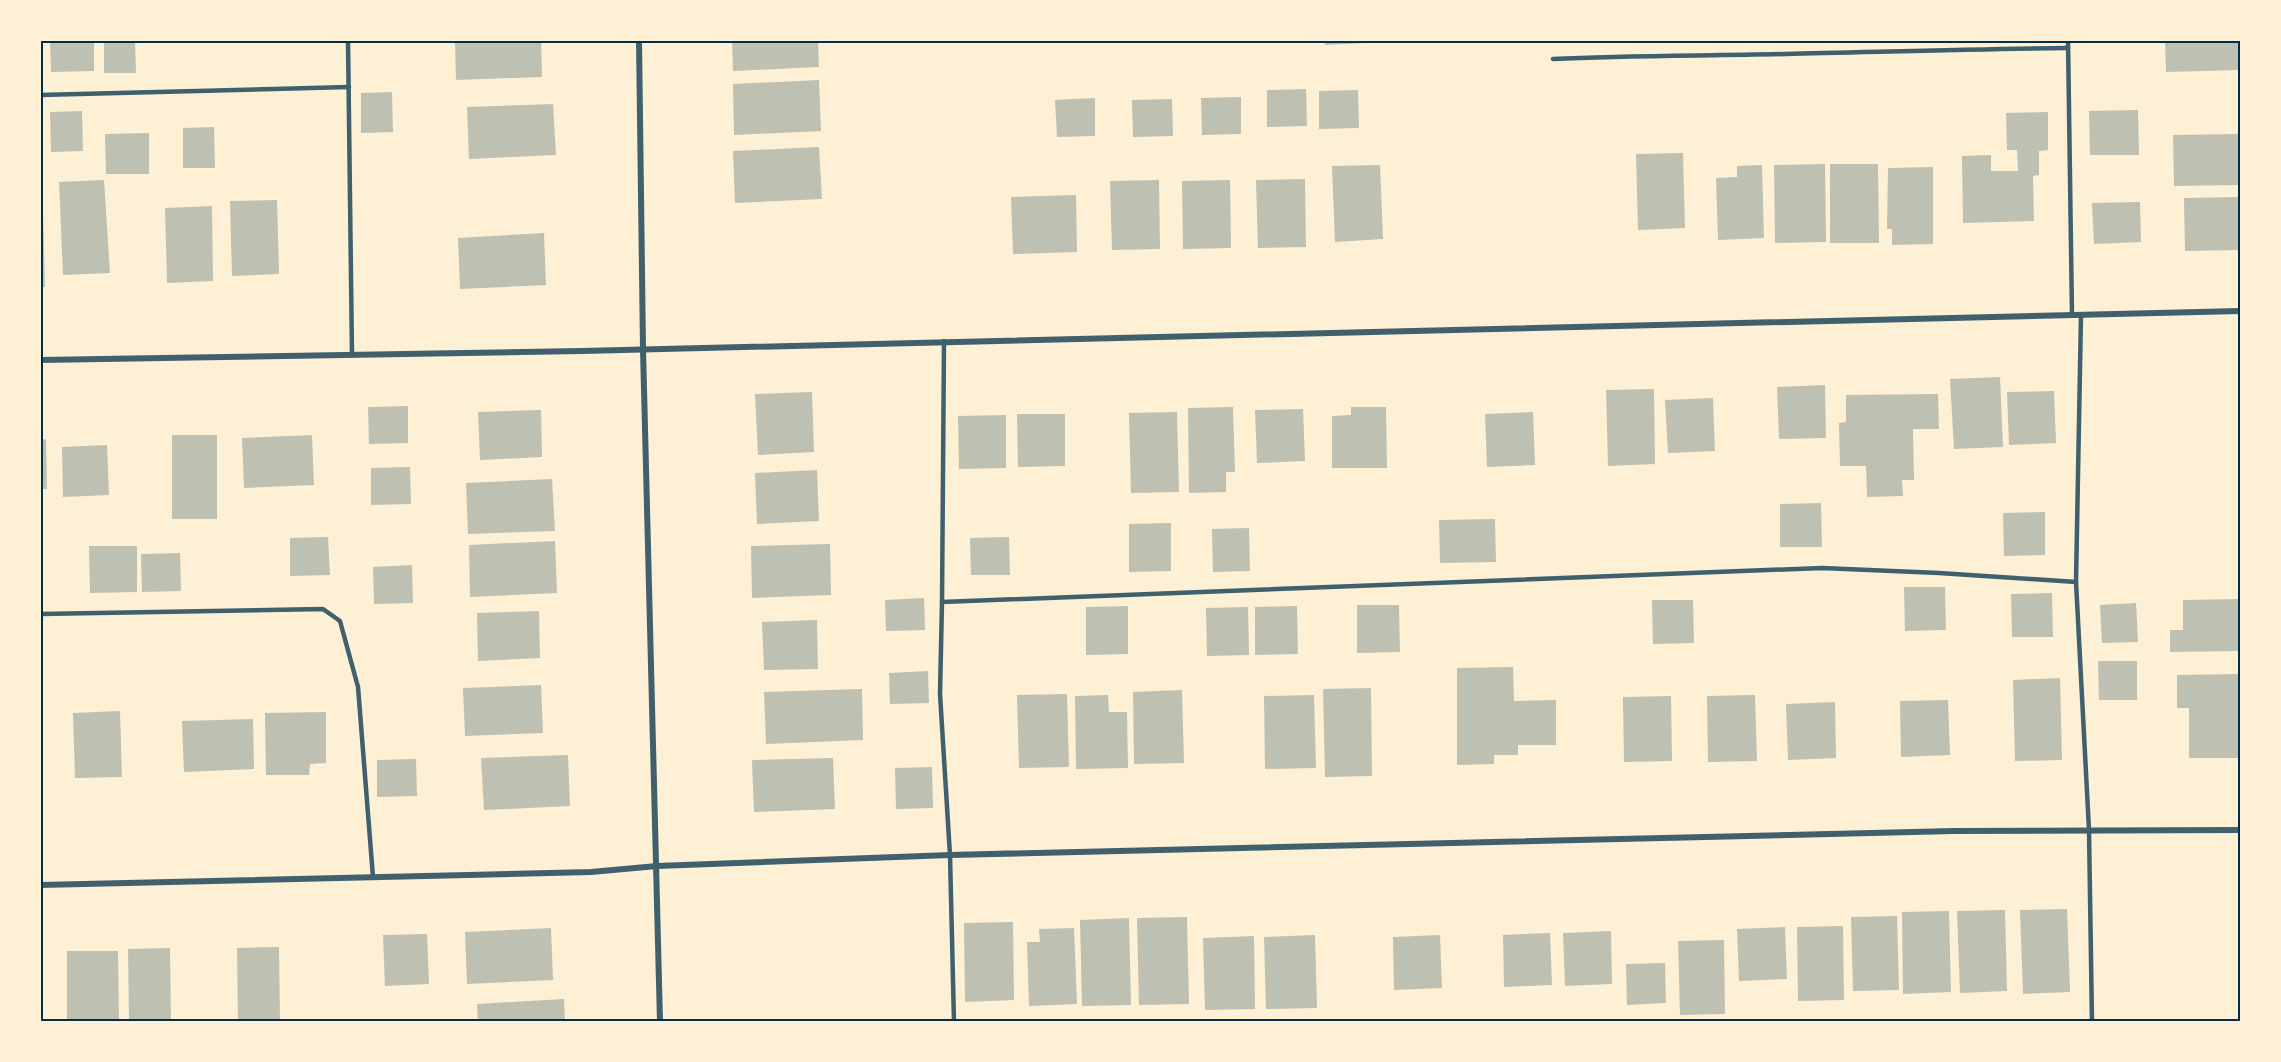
<svg xmlns="http://www.w3.org/2000/svg" width="2281" height="1062" viewBox="0 0 2281 1062" font-family="'DM Sans',sans-serif">
	<style>
		.building { fill: #bec0b2 }
		.lines { fill: none; stroke-linecap: round; stroke-linejoin: round }
		.service { stroke: #3f606c; stroke-width: 4.5 }
		.minor { stroke: #3f606c; stroke-width: 6 }
		.neatline { fill: none; stroke: #003049; stroke-width: 2 }
	</style>
	<rect width="100%" height="100%" fill="#fdf0d5"/>
	<!-- building -->
	<g class="building">
		<path d="M50,40H94V71L51,72Z"/>
		<path d="M104,40H135L136,73H104Z"/>
		<path d="M455,40H541L542,77L456,80Z"/>
		<path d="M732,40H818L819,67L733,71Z"/>
		<path d="M1325,40H1365V43L1325,45Z"/>
		<path d="M2165,40H2240V70L2166,72Z"/>
		<path d="M819,80L821,131L734,135L733,84Z"/>
		<path d="M1306,89L1307,126L1267,127V90Z"/>
		<path d="M1358,90L1359,128L1319,129V91Z"/>
		<path d="M392,92L393,132L361,133V93Z"/>
		<path d="M1241,97V134L1202,135L1201,98Z"/>
		<path d="M1095,98V136L1057,137L1055,100Z"/>
		<path d="M1172,99L1173,136L1133,137L1132,100Z"/>
		<path d="M553,104L556,155L469,159L467,107Z"/>
		<path d="M2138,110L2139,155H2090L2089,111Z"/>
		<path d="M82,111L83,151L51,152L50,112Z"/>
		<path d="M2048,112V150L2039,151V175L2033,176L2034,221L1963,223L1962,156L1991,155V171H2018L2017,150H2007L2006,113Z"/>
		<path d="M214,127L215,168H183V128Z"/>
		<path d="M149,133V174H106L105,134Z"/>
		<path d="M2240,134V185L2174,186L2173,135Z"/>
		<path d="M819,147L822,199L735,203L733,151Z"/>
		<path d="M1683,153L1685,228L1638,230L1636,154Z"/>
		<path d="M1825,164L1826,242L1775,243L1774,165Z"/>
		<path d="M1830,164H1878L1879,243H1830Z"/>
		<path d="M1380,165L1383,239L1335,242L1332,166Z"/>
		<path d="M1762,165L1764,238L1718,240L1716,178L1737,177V166Z"/>
		<path d="M1933,167V244L1892,245V229H1887L1888,168Z"/>
		<path d="M1305,179L1306,247L1258,248L1256,180Z"/>
		<path d="M104,180L110,273L63,275L59,182Z"/>
		<path d="M1159,180L1160,249L1112,250L1110,181Z"/>
		<path d="M1230,180L1231,248L1183,249L1182,181Z"/>
		<path d="M1076,195L1077,252L1013,254L1011,197Z"/>
		<path d="M2240,197V250L2185,251L2184,198Z"/>
		<path d="M277,200L279,274L232,276L230,201Z"/>
		<path d="M2140,202L2141,242L2094,244L2092,203Z"/>
		<path d="M212,206L213,281L167,283L165,208Z"/>
		<path d="M40,212H43L45,287H40Z"/>
		<path d="M544,233L546,285L460,289L458,238Z"/>
		<path d="M2000,377L2003,447L1954,449L1950,379Z"/>
		<path d="M1825,385L1826,438L1779,439L1777,387Z"/>
		<path d="M1654,389L1655,464L1608,466L1606,390Z"/>
		<path d="M2054,391L2056,443L2009,445L2007,392Z"/>
		<path d="M812,392L814,452L758,455L755,394Z"/>
		<path d="M1938,394L1939,429H1913L1914,480H1902L1903,496L1867,497L1866,466H1840L1839,423L1846,422V395Z"/>
		<path d="M1713,398L1715,451L1668,453L1665,400Z"/>
		<path d="M408,406V443L369,444L368,407Z"/>
		<path d="M1233,407L1235,472H1226V492L1189,493L1188,408Z"/>
		<path d="M1351,407H1386L1387,468H1332V416L1351,415Z"/>
		<path d="M1303,409L1305,461L1257,463L1255,410Z"/>
		<path d="M541,410L542,457L480,460L478,412Z"/>
		<path d="M1177,412L1179,492L1131,493L1129,413Z"/>
		<path d="M1533,412L1535,465L1487,467L1485,414Z"/>
		<path d="M1017,414H1065V466L1018,467Z"/>
		<path d="M1006,415V468L959,469L958,416Z"/>
		<rect x="172" y="435" width="45" height="84"/>
		<path d="M312,435L314,485L244,488L242,438Z"/>
		<path d="M46,439L47,489H40V440Z"/>
		<path d="M107,445L109,495L63,497L62,447Z"/>
		<path d="M410,467L411,504L371,505V468Z"/>
		<path d="M817,470L819,521L757,524L755,473Z"/>
		<path d="M552,479L555,531L468,534L466,483Z"/>
		<path d="M1821,503L1822,547H1780V504Z"/>
		<path d="M2045,512V555L2004,556L2003,513Z"/>
		<path d="M1495,519L1496,562L1440,563L1439,520Z"/>
		<path d="M1171,523V571L1129,572V524Z"/>
		<path d="M1249,528L1250,571L1213,572L1212,529Z"/>
		<path d="M328,537L330,575L290,576V538Z"/>
		<path d="M1009,537L1010,575H971L970,538Z"/>
		<path d="M555,541L557,593L470,597L469,545Z"/>
		<path d="M830,544L831,595L752,598L751,546Z"/>
		<path d="M89,546H137V592L90,593Z"/>
		<path d="M180,553L181,591L142,592L141,554Z"/>
		<path d="M412,565L413,603L374,604L373,567Z"/>
		<path d="M1904,587H1945L1946,630L1905,631Z"/>
		<path d="M2052,593L2053,637H2012L2011,594Z"/>
		<path d="M924,598L925,630L886,631L885,600Z"/>
		<path d="M2240,599V651L2170,652V630H2183V600Z"/>
		<path d="M1652,600H1693L1694,643L1653,644Z"/>
		<path d="M2136,603L2138,642L2102,643L2100,605Z"/>
		<path d="M1357,605H1399L1400,652L1357,653Z"/>
		<path d="M1128,606V654L1086,655V607Z"/>
		<path d="M1297,606L1298,654L1255,655V607Z"/>
		<path d="M1248,607L1249,655L1207,656L1206,608Z"/>
		<path d="M539,611L540,658L478,661L477,613Z"/>
		<path d="M817,620L818,669L764,670L762,622Z"/>
		<path d="M2098,661H2137V700H2099Z"/>
		<path d="M1513,667L1514,701L1556,700V745H1518V755H1494V764L1457,765V668Z"/>
		<path d="M928,671L929,703L890,704L889,673Z"/>
		<path d="M2240,674V758H2189V708H2177V675Z"/>
		<path d="M2060,678L2062,760L2015,761L2013,680Z"/>
		<path d="M541,685L543,733L465,736L463,688Z"/>
		<path d="M1371,688L1372,776L1325,777L1323,689Z"/>
		<path d="M862,689L863,740L766,744L764,692Z"/>
		<path d="M1182,690L1184,763L1134,764L1133,692Z"/>
		<path d="M1067,694L1069,767L1019,768L1017,695Z"/>
		<path d="M1108,695L1109,712H1127L1128,768L1076,769L1075,696Z"/>
		<path d="M1314,695L1316,768L1265,769L1264,696Z"/>
		<path d="M1755,695L1757,761L1708,762L1707,696Z"/>
		<path d="M1671,696L1672,761L1624,762L1623,697Z"/>
		<path d="M1948,700L1950,755L1901,757L1900,701Z"/>
		<path d="M1835,702L1836,758L1788,760L1786,704Z"/>
		<path d="M120,711L122,777L75,778L73,713Z"/>
		<path d="M326,712V763L310,764L309,775H266L265,713Z"/>
		<path d="M253,719L254,769L184,772L182,721Z"/>
		<path d="M568,755L570,806L484,810L481,758Z"/>
		<path d="M833,758L835,809L754,812L752,760Z"/>
		<path d="M416,759L417,796L377,797V760Z"/>
		<path d="M932,767L933,808L896,809L895,768Z"/>
		<path d="M2067,909L2070,992L2023,994L2020,910Z"/>
		<path d="M2005,910L2007,991L1960,993L1957,911Z"/>
		<path d="M1949,911L1951,992L1903,994L1902,912Z"/>
		<path d="M1897,916L1899,990L1853,991L1851,917Z"/>
		<path d="M1187,917L1189,1004L1139,1005L1137,918Z"/>
		<path d="M1129,918L1131,1005L1082,1006L1080,920Z"/>
		<path d="M1013,922L1014,1000L965,1002L964,923Z"/>
		<path d="M1843,926L1844,1000L1798,1001L1797,927Z"/>
		<path d="M1785,927L1787,979L1739,981L1737,929Z"/>
		<path d="M551,928L553,980L467,984L465,932Z"/>
		<path d="M1074,928L1077,1004L1029,1006L1027,942H1040L1039,929Z"/>
		<path d="M1611,931L1612,984L1565,986L1563,933Z"/>
		<path d="M1550,933L1552,985L1504,987L1503,935Z"/>
		<path d="M427,934L429,984L385,986L383,935Z"/>
		<path d="M1315,935L1317,1008L1266,1009L1264,937Z"/>
		<path d="M1440,935L1442,988L1394,990L1393,937Z"/>
		<path d="M1254,936L1255,1009L1205,1010L1203,938Z"/>
		<path d="M1724,940L1725,1014L1680,1015L1678,941Z"/>
		<path d="M279,947L280,1022H238L237,948Z"/>
		<path d="M170,948L171,1022H129L128,949Z"/>
		<path d="M67,951H118L119,1022H67Z"/>
		<path d="M1665,963L1666,1003L1627,1005L1626,964Z"/>
		<path d="M564,999L565,1022H478L477,1004Z"/>
	</g>
	<g class="lines">
		<!-- service -->
		<g class="service">
			<path d="M348,40L352,355"/>
			<path d="M2068,40L2072,315"/>
			<path d="M1553,59C1630,55 1708,56 1785,54C1879,52 1973,49 2068,48"/>
			<path d="M40,95L349,87"/>
			<path d="M2081,315L2076,582L2089,830L2092,1022"/>
			<path d="M944,341L942,602L1822,568L1939,573L2076,582"/>
			<path d="M942,602L940,694L950,855L954,1022"/>
			<path d="M40,614L323,609L340,621L358,687L373,877"/>
		</g>
		<!-- minor -->
		<g class="minor">
			<path d="M639,40L643,349L660,1022"/>
			<path d="M40,360L582,351L2240,311"/>
			<path d="M40,885L591,872L657,866L950,855L1954,831L2240,830"/>
		</g>
	</g>
	<!-- border -->
	<rect width="2281" height="1062" fill="none" stroke="#fdf0d5" stroke-width="84"/>
	<rect x="42" y="42" width="2197" height="978" class="neatline"/>
</svg>
